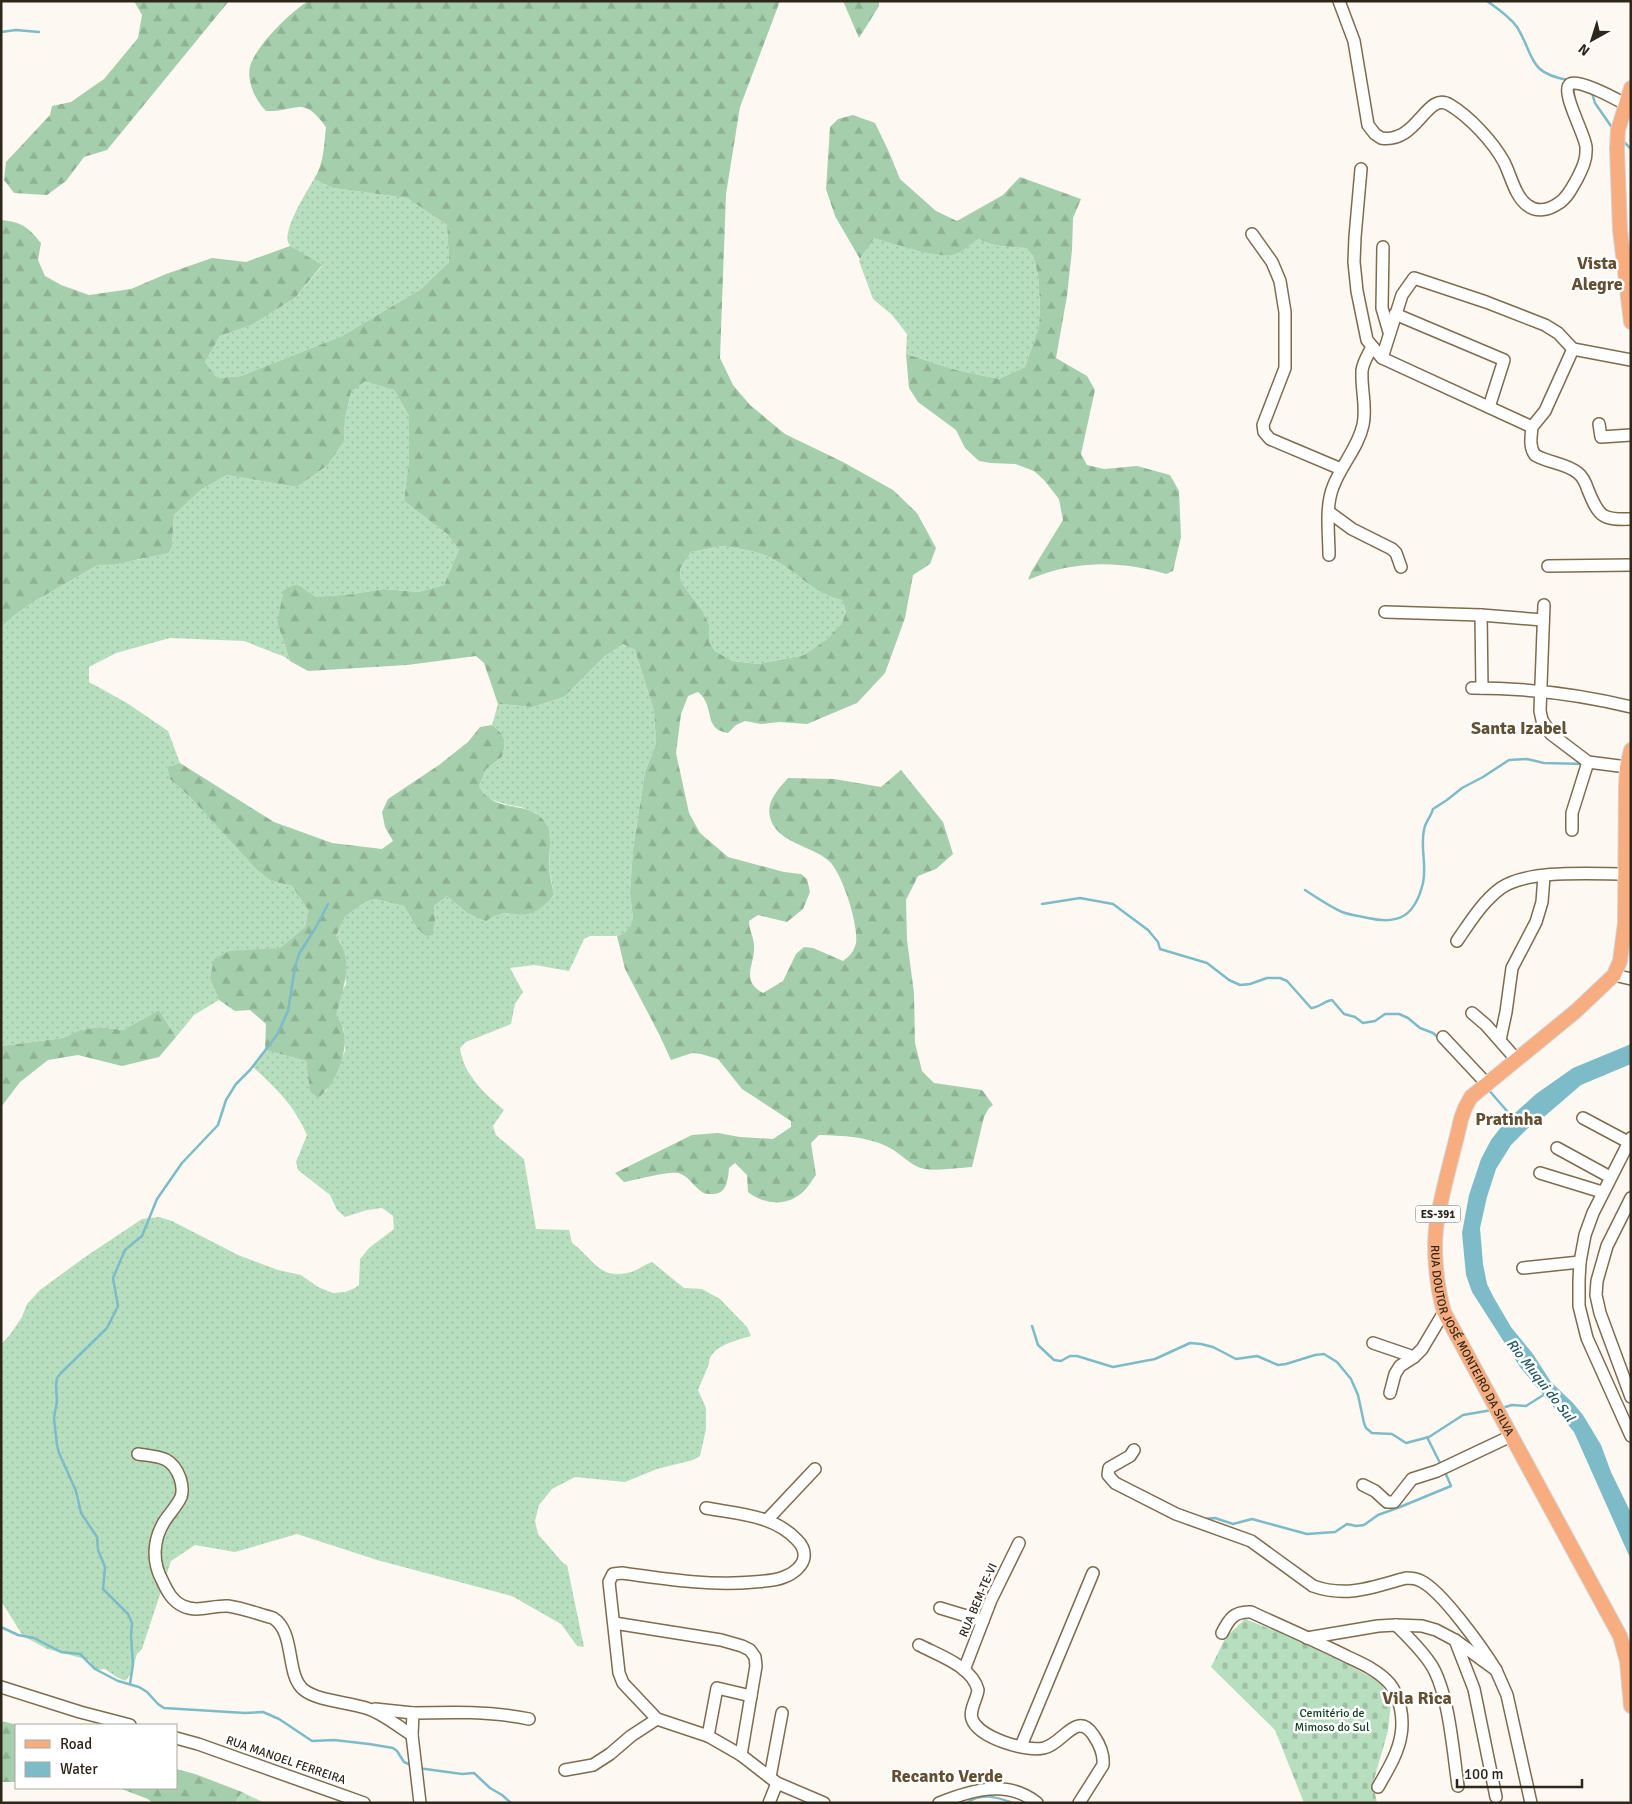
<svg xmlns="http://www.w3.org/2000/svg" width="1632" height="1804" viewBox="0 0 1632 1804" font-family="Signika,sans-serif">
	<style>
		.grass { fill: url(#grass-dots) }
		.forest { fill: url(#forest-firs); fill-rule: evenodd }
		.cemetery { fill: url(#cemetery-stones) }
		.water { fill: #7dbbc8 }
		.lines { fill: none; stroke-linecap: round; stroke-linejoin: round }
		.stream { stroke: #7dbbc8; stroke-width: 2.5 }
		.minor-casing { stroke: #7f6b4e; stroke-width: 14 }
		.major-casing { stroke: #d5d4d1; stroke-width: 16 }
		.minor { stroke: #fff; stroke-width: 11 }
		.major { stroke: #f8ad80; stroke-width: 14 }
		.labels { text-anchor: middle; stroke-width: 5; stroke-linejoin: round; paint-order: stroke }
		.shield { fill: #fff; stroke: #6d675e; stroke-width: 1 }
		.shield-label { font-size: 11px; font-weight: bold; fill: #2e2619 }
		.street-label { font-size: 12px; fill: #2e2619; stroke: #fff }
		.park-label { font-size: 12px; fill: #0b3d1c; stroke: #fff }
		.water-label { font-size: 14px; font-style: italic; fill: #235862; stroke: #fff }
		.district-label { font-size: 18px; font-weight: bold; fill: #635033; stroke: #fff }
	</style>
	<defs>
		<pattern id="grass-dots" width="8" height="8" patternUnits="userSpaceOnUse" patternTransform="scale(1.25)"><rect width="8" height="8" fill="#b7dfbf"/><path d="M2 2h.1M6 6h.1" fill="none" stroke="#9ebfa4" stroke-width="1.8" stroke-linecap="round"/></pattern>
		<pattern id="forest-firs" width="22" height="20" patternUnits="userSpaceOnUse" patternTransform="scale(1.25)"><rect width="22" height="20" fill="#a4ceac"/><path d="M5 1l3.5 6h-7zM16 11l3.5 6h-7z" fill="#8eb193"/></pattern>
		<pattern id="cemetery-stones" width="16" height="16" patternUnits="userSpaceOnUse" patternTransform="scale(1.25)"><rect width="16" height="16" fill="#b7dfbf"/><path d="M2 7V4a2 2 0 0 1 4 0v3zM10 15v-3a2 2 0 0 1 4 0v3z" fill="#9ebfa4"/></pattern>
	</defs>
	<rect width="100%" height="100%" fill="#fdf8f1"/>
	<!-- grass -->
	<g class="grass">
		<path d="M314,179L333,188L407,198L447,225L449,262L421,289L342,336L241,376L217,378L205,362L220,336L252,325L295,298L322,266C314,260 294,252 289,244C281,232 307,191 314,179Z"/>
		<path d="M874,237L907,246L957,254L968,245L979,239C993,247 1010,247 1026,248L1033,256L1038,275L1040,304L1039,326L1025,367L999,379L956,370L906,354L907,334L892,315L873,299L859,261Z"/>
		<path d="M365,380L394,390L409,416V459L404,501L447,534L459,549L444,585L418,592L384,589L353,594L316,597L297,584L277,622L290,661L285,657L244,641L170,638L116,653L89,667V682L127,703L168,731L180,763L167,767L170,779L190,797L257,870L271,881L292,886L308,910L305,927L280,948L255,951L210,979L219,1000L194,1015L176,1037L159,1010L123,1030L99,1027L80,1030L63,1038L1,1046V627L16,614L35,601L98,565L142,559L172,546L174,515L202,489L227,475L297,487L328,465L344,441L345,418L351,392Z"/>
		<path d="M722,546C741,549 761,551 778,562C801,575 814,594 842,600L846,611L842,623L827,639L804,655L758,664L732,661L715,651L709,642V624L702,610L681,582L680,569L691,552Z"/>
		<path d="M623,644L635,650L654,711L656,744L645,772L633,849L630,893L633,918L631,927L624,933L616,936H590L584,939L569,971L535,965L510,968L523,992L515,1004L511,1024L466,1042L460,1048C463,1074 485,1094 504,1110L493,1126L496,1135L524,1159L536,1229L569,1230L572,1243C594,1259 599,1281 631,1272C638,1270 645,1264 652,1262L684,1288L702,1289L720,1299L747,1327L751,1336C738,1340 709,1346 709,1364L698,1390L706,1408V1429L700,1456L693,1460L657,1469L625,1482L575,1477L552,1489L539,1505L535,1521L538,1534L563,1563L567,1565L584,1647L577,1646L561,1624L512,1596L377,1560L297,1534L235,1552L195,1545L171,1561L142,1649L137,1654L131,1674L125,1681L115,1676L105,1669L96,1670L89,1660L47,1649L23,1636L1,1601V1344L9,1336L22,1317L27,1304L40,1290L85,1257L142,1219L159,1217L172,1221L238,1255L278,1270L301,1275L318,1287L333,1293L345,1292L355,1288L359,1285L360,1259L369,1248L394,1229L393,1216L382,1208L367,1210L345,1217L337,1210L330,1195L298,1170L296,1162L307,1135C294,1105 277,1089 253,1067L265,1050L306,1061L308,1073L326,1092L345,1051L344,1030L335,1015L340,995L346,984L341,943L336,936L345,917L365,902L375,899L404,906L417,928L435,920L434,906L447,896L466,912L530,914L554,896L549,867L550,836L536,813L521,807L509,805L489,799L479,786L486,769L502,757C507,741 505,735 492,725L498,704L533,707L564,697L604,657Z"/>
		<path d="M242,1792L265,1803H235Z"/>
	</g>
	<!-- forest -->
	<g class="forest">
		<path d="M134,1H229L107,150L84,157L66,181L47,195L14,193L4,180L6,162L50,115L52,106L71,102L104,79L138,38L142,15Z"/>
		<path d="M308,1H780L740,107L726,194L720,358L733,385L750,405L785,434L843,462L893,490L917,513L936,548L930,564L913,575L905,618L885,673L857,703L807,724L779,722L761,724L745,721L736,725L728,733C702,729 716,706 698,692L688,696L681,714L676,753L689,813L700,833L728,857L784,872L801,874L807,879L810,892L803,909L787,922L758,915L749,921C749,929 753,936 754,944C756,964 739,980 763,993L783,981L796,954L804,947L813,948L843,961C850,956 854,951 856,943C859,926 842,872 829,861C811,845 776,843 770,817C766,802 778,789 788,778L834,779L881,787L901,770L943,822L953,854L936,869L918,876L906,900L907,940L914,993L915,1043L922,1071L934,1083L982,1090L993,1105L989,1108L984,1117L972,1167C957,1168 939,1171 925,1169C911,1167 901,1153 888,1147C867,1136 843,1136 819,1135L811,1143L816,1175C812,1180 808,1187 804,1191C788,1207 764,1205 748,1192L747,1175L735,1163L729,1168C728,1179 727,1194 713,1194C709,1194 705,1194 702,1192C693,1186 688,1175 678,1173C667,1171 636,1180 624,1182L615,1173L692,1135L717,1133L740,1137L773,1139L791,1127V1121L742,1089L718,1059L701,1054L692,1053L671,1060L659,1034L625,969L617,936L624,933L630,927L633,918L630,893L633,849L645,772L656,744L654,711L635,650L623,644L604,657L564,697L533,707L498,704L484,663L476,656L407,665L308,671L290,661L277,622L284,590L297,584L316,597L353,594L384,589L418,592L444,585L459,549L447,534L404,501L409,459V416L394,390L365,381L351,392L345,418L344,441L328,465L297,487L227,475L202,489L174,515L172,546L168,553L116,564L98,565L35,601L16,614L1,627V220C22,222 28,227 41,243L38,260L45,276L61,285L89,295L131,289L166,274L212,258L246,262L290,246L322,265L295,298L252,325L220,336L205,362L217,378L241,376L342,336L421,289L449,262L447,225L407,198L333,188L314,179C324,164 324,145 326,127C302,94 298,112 266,111C255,101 244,76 252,61C262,40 289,14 308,1ZM722,546C741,549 761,551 778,562C801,575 814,594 842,600L846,611L842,623L827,639L804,655L758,664L732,661L715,651L709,642V624L702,610L681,582L680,569L691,552Z"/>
		<path d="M843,1H879V6L859,38Z"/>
		<path d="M853,115L875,123L889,152L900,179L936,211L957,221L1003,195L1020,177L1081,199L1073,218L1072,250L1067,296L1056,358L1087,376L1095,390L1081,454L1087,465L1104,469L1137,466L1170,475L1179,491L1181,537L1173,571L1166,574C1121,560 1072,560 1028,580L1031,572L1063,520L1059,499L1044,480L1034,471L1015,464L991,463L979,461L965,448L956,430L918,402L909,388L906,354L956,370L999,379L1025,367L1039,326L1040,304L1038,275L1033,256L1026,248C1010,247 993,247 979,239C971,243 962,252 956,254C939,260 894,243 874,238L860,259L835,216L826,189L830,127L838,119Z"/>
		<path d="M492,725C505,735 507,740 502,757L486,769L479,786C482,790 485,795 489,798C506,811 536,802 547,826C553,838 548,855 549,868C550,877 552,886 554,895C548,902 537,913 528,914C510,916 504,908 486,921L466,912L447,896L434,906L435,920L432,935L426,936L417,928L404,906L375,899L365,902L345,917L336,936C355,962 343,987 336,1015C338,1019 342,1024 343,1029C350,1049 335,1086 318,1098L310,1091L306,1061L265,1050L266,1024L250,1010L235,1011L219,1000L210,979L214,959L229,951L280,948L305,927L308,910L292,886L271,881L257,870L190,797L170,779L167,767L180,763L274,822L332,843L382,849L393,841L385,827L382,812L388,799L439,765L468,742L480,727Z"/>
		<path d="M159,1010L176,1037L159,1057L122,1066L78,1055L48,1060L20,1082L1,1107V1046L63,1038L80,1030L99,1027L123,1030Z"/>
		<path d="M1,1721L18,1725H16V1782H1Z"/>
		<path d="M176,1769L195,1774L242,1792L235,1803H153L148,1799L119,1788H176Z"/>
	</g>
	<!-- cemetery -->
	<path class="cemetery" d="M1245,1619L1313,1646L1380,1682L1391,1703L1388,1731L1373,1783L1377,1803H1304L1275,1730L1211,1667L1226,1637Z"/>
	<!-- water -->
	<path class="water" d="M1631,1044V1064L1581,1085L1538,1122L1528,1128L1511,1145L1496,1169L1487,1197L1480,1228L1483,1264L1487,1284L1494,1298L1511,1327L1533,1354L1551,1382L1573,1403L1583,1415L1601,1445L1611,1472L1631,1513V1560L1574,1432L1520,1367L1472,1292L1466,1275L1462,1233L1469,1195L1481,1159L1491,1140L1504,1123L1536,1094L1573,1068Z"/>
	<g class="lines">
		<!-- stream -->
		<g class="stream">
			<path d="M1487,1C1498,9 1509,16 1517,27C1535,56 1527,73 1568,80"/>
			<path d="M1,32L16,30L39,32"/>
			<path d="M1592,93L1595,103L1613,129"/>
			<path d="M1623,141L1631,149"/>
			<path d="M1305,890C1317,898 1329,906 1342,912C1350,915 1359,916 1368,918C1399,925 1415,916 1423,883C1427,865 1420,847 1424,830C1425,822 1431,817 1433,809L1447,800L1462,788L1483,777L1509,760L1527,759L1544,763L1584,764"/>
			<path d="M1042,904L1080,898L1113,904L1148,930L1158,942L1160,949L1207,963L1229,980L1240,985L1250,984L1267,978H1280L1287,981L1311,1008C1319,1008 1324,1001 1332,1000L1344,1014L1355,1017L1363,1023L1375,1021L1385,1014H1399L1408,1018L1420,1028L1433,1033L1440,1039"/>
			<path d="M1487,1088L1513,1118"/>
			<path d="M1032,1326L1038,1345L1054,1360L1061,1361L1070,1356H1077L1113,1367L1155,1359L1190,1343L1201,1344L1213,1347L1236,1359L1257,1356L1278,1365L1286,1364L1315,1355L1324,1354L1337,1362L1351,1379L1358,1395L1364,1423L1366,1428L1372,1433L1392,1434L1406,1443L1429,1437L1463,1415L1492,1410"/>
			<path d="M1502,1408L1512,1405L1526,1406L1545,1394"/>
			<path d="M1427,1437L1441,1465"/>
			<path d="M1203,1519L1215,1518L1233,1524L1252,1519L1307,1534L1335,1532L1347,1524L1356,1526L1364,1525L1378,1515L1400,1507L1451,1486L1445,1472"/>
			<path d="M1,1627L18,1635L34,1638L61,1652L80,1654L95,1669L118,1681L139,1687L147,1692L158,1704L164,1708L245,1713L263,1712L279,1719L312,1741L334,1740L369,1744L393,1748L397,1751L404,1762L413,1766"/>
			<path d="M130,1684L133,1664L131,1636L132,1623L128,1614L103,1589L105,1567L98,1550L97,1537L81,1513L76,1491L59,1453L57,1445L54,1418L57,1401L56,1385L57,1378L61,1373L107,1328L118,1306L113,1278L125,1250L142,1236L157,1199L182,1163L218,1125L226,1100L236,1084L250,1070L277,1035L288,1011L295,967L299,954L316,927L328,904"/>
			<path d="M418,1768L462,1774L474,1773L490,1788L502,1795L511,1803"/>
			<path d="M967,1803C981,1792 997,1797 1013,1803"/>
		</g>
		<!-- minor casing -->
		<g class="minor-casing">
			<g id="minor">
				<path d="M1339,1L1354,41L1368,125L1375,134L1381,138C1418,144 1426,90 1450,105C1470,117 1493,142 1504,162C1511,176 1515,196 1527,205C1537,213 1549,210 1559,203C1567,198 1572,188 1577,179C1582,169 1587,160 1586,147C1585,134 1560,91 1570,84C1578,78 1616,99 1625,104"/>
				<path d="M1361,169L1355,237L1354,262L1357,291L1367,340L1382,358L1532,427L1545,411L1573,349"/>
				<path d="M1252,234L1272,262L1280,281L1285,312V368L1263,425L1264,432L1270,439L1341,469"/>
				<path d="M1383,247L1382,308L1389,332"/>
				<path d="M1395,314L1504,360L1489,407"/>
				<path d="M1382,358L1402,295L1414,278L1486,302L1545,325L1558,333L1573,349L1631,360"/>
				<path d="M1599,424L1601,437L1631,435"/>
				<path d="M1532,427C1531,437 1529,447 1535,455C1548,463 1566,463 1578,473C1583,477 1586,484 1588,490C1599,517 1602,520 1631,519"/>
				<path d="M1329,512L1352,529L1392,549L1396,553L1401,567"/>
				<path d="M1329,555C1329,534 1325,507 1333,487C1341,465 1358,448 1363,425C1367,407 1361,390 1362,371C1363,362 1368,355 1372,347"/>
				<path d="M1548,566L1631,565"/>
				<path d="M1544,605L1540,711L1542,720L1551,734L1588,762L1627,767"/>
				<path d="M1385,612L1481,615L1543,620"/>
				<path d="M1481,615L1482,688"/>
				<path d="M1472,688C1525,688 1579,694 1631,707"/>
				<path d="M1572,830V813L1588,762"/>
				<path d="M1457,941C1470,922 1483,901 1501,888C1528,869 1593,874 1626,874"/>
				<path d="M1614,975L1631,979"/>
				<path d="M1472,1013L1486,1025L1516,1059"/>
				<path d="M1443,1037L1486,1083"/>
				<path d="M1500,1040L1506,1012L1512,968L1536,922L1542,902L1544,876"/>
				<path d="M1583,1118L1628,1142"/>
				<path d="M1631,1138L1593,1213L1585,1235L1580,1262L1579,1280V1306L1587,1338L1631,1436"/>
				<path d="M1557,1148L1610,1177"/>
				<path d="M1540,1173L1602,1192"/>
				<path d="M1631,1198L1607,1246L1597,1281L1596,1295L1600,1313L1631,1397"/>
				<path d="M1523,1268L1580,1262"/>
				<path d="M1373,1343L1414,1357"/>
				<path d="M1390,1393L1395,1374L1400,1366L1414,1357L1422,1349L1444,1312"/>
				<path d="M1134,1450L1130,1456L1109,1468L1108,1475L1115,1483L1176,1514L1251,1541L1313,1586C1347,1598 1373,1587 1406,1578C1411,1578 1416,1578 1421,1581C1442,1591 1483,1649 1496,1670"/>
				<path d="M138,1454C159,1457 172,1456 180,1478C182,1484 183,1491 181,1497C177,1506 169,1514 164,1522C153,1540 152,1562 162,1580C167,1591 172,1601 183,1606C197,1613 213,1605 228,1606C243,1608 258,1614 273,1618C296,1632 285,1675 304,1690C318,1701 348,1702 366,1708C383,1713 397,1726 412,1735"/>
				<path d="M1363,1485L1375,1491L1387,1502H1394L1412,1479L1437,1471L1511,1436"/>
				<path d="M706,1508C738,1514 774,1515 797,1540C802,1545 805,1550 804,1557C803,1566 793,1574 784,1577C775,1581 764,1581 754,1582C710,1586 665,1579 622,1573L613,1574L609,1582L619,1673L623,1683L657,1719L708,1736L741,1755L777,1783L824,1803"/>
				<path d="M767,1520L815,1469"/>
				<path d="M940,1608L983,1621"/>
				<path d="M614,1623L721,1640L742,1646L750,1650L755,1657L756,1666L741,1755"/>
				<path d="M1396,1625C1409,1638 1422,1650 1432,1666C1449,1695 1453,1751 1458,1786"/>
				<path d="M1222,1633C1229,1619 1234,1611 1251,1612C1283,1627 1316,1641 1348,1657C1363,1664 1379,1671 1390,1684C1400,1697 1404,1718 1401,1735C1398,1754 1387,1771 1378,1787"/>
				<path d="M1307,1638L1378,1626L1396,1625L1422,1626L1436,1630L1455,1640L1496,1670L1507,1695L1531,1803"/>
				<path d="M1455,1640L1474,1689L1496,1797"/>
				<path d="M919,1645C938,1655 972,1666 978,1690C977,1699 969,1710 972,1719C979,1738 1026,1752 1044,1748C1063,1744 1077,1709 1094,1736C1100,1745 1104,1755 1103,1765L1079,1803"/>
				<path d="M964,1670L991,1600L1019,1543"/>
				<path d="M1,1687L80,1712L130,1725"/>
				<path d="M375,1709L413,1713"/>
				<path d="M708,1736L717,1688L751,1696"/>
				<path d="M176,1738L198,1744L364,1803"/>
				<path d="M1021,1746L1093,1573"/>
				<path d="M565,1770L593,1765L610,1754L631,1736L657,1719"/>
				<path d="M770,1777L782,1713"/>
				<path d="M420,1803L412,1735L413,1713C452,1712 491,1711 529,1719"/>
				<path d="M769,1803L777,1783"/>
				<path d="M939,1803C971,1790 1008,1779 1037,1803"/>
			</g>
		</g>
		<!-- major casing -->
		<g class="major-casing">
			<g id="major">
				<path d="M1631,88L1618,130L1617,149L1620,230L1631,322"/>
				<path id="s1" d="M1631,750L1627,767L1626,788L1625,923L1620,961L1614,975L1576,1011L1471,1097L1465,1108L1461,1119C1454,1151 1444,1183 1438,1216C1432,1244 1436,1284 1444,1312L1620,1636L1627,1661L1631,1706"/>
			</g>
		</g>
		<!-- minor -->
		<use href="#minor" class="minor"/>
		<!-- major -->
		<use href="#major" class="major"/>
	</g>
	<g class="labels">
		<!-- shield labels -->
		<rect class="shield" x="1415.5" y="1205.5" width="45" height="17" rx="4"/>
		<g class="shield-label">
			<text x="1438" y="1218">ES-391</text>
		</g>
		<!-- street labels -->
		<g class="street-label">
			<text dy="4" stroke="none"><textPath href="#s1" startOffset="672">RUA DOUTOR JOSÉ MONTEIRO DA SILVA</textPath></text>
			<text transform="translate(978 1600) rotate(-67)" y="4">RUA BEM-TE-VI</text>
			<text transform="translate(286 1760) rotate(19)" y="4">RUA MANOEL FERREIRA</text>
		</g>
		<!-- park labels -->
		<g class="park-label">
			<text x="1332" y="1717">Cemitério de<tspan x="1332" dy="14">Mimoso do Sul</tspan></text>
		</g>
		<!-- water labels -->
		<g class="water-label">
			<text transform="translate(1541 1380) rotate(52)" y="5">Rio Muqui do Sul</text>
		</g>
		<!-- district labels -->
		<g class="district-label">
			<text x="1597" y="269">Vista<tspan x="1597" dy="21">Alegre</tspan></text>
			<text x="1519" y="734">Santa Izabel</text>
			<text x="1509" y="1125">Pratinha</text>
			<text x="1417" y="1704">Vila Rica</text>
			<text x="947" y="1782">Recanto Verde</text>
		</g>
	</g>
	<!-- border -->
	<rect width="1632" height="1804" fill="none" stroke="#2e2619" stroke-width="5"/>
	<!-- legend -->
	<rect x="15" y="1724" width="162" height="65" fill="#ffffff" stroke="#aba8a3"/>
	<rect x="25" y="1740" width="25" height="8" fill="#f8ad80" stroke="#aba8a3"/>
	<text x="60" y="1749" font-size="15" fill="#2e2619">Road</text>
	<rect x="25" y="1762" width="25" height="15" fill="#7dbbc8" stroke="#aba8a3"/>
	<text x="60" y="1774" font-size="15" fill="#2e2619">Water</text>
	<!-- north arrow -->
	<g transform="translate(1592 40) rotate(219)" stroke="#ffffff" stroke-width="4" paint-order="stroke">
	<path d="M0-4L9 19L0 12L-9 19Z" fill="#2e2619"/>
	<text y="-8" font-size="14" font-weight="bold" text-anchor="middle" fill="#2e2619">N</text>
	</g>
	<!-- scale -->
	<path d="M1457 1779v8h125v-8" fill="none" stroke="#2e2619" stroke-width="2.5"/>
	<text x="1464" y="1779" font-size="15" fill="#2e2619" stroke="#ffffff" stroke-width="4" paint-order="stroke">100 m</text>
</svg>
